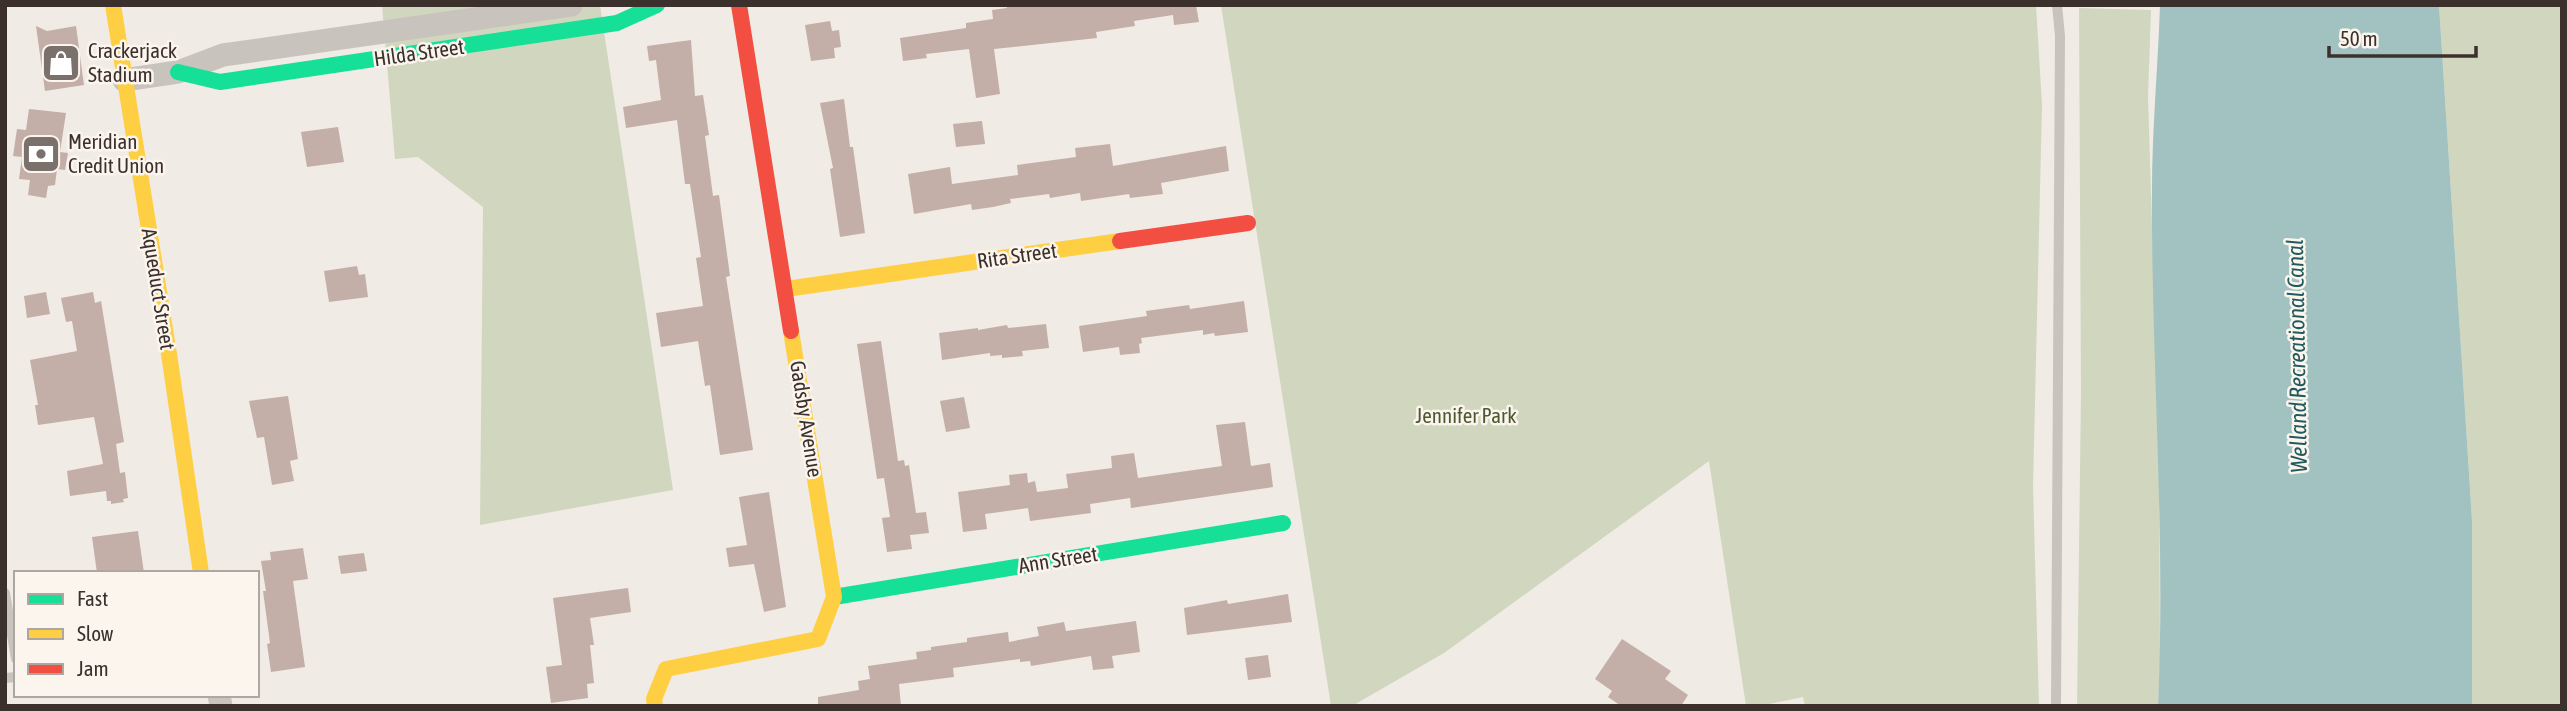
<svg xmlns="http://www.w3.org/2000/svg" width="2567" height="711" viewBox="0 0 2567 711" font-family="'Asap Condensed',sans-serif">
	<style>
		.green { fill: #d1d6bf }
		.water { fill: #a1c2c1 }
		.building { fill: #c3afa7 }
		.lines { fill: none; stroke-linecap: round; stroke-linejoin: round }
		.lane { stroke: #c9c3be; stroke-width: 10 }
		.street { stroke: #c9c3be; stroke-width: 23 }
		.fast { stroke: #16e098; stroke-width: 16 }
		.slow { stroke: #ffcf43; stroke-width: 16 }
		.jam { stroke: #f24e42; stroke-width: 16 }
		.labels { text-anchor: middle; stroke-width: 5; stroke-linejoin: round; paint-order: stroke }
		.poi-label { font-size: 21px; fill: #3b302b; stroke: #fbf5ee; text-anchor: start }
		.street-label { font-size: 21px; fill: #3b302b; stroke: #fbf5ee }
		.park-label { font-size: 21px; fill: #4a5a2e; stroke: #fbf5ee }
		.water-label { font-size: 23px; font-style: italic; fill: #1f5a5e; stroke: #fbf5ee }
	</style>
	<rect width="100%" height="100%" fill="#f0ebe5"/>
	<!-- green -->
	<g class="green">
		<path d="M382,5H600L673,490L480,525L483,207L418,157L395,159Z"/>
		<path d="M1221,5H2036L2042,105L2033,486L2039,706H1805L1803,697L1760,706H1746L1709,461L1444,653L1352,706H1331Z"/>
		<path d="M2439,5H2562V706H2472V520Z"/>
		<path d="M2079,8L2151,10L2148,97L2159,451L2160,661L2158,706H2077L2081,393Z"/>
	</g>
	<!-- water -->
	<path class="water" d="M2160,5H2439L2472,520V706H2158C2166,534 2151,362 2152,191C2152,129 2158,67 2160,5Z"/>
	<!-- building -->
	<g class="building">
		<path d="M1006,5H1196L1199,22L1174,25L1173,15L1134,21L1135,26L1096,32L1097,38L994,49L1000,94L976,98L969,49L926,54L927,58L903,61L900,38L966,28V23L993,19L992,10L1007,8Z"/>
		<path d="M830,21L832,31L839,30L841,47L834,48L835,58L811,61L805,25Z"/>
		<path d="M36,26L47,31L76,26L84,85L45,91Z"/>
		<path d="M691,40L695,96L703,95L709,135L705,136L713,196L719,195L730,276L726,277L753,450L720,455L710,385L705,386L698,341L661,347L656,313L703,306L696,258L701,257L690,184H685L677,120L626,128L623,107L661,100L656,60L649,61L647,46Z"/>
		<path d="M844,99L850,147H853L865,233L840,237L830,169L833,168L820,103Z"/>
		<path d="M29,109L66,113L60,152L68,153L65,170L57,169L55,185L48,186L46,198L28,195L30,180L19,179L22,157L13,156L17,129L26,130Z"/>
		<path d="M982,121L985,144L956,147L953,124Z"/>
		<path d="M338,127L344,162L307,167L301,132Z"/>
		<path d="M1110,144L1113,166L1226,146L1229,171L1161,183L1163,194L1130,198L1129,194L1081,201L1080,193L1050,198L1049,194L1010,199L1011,203L993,207L972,210L971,204L914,214L908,174L950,167L952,184L1018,175L1017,165L1076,157L1075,148Z"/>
		<path d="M357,266L359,275L365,274L368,297L329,302L324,271Z"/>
		<path d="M46,292L50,314L27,318L24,296Z"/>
		<path d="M93,292L95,303L101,301L124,442L116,444L120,473L125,472L128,498L123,499L124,502L111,504V501H107L106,491L70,496L67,471L103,464L94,417L38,425L35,405H38L30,360L77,351L72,321L66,322L61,298Z"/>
		<path d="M1244,301L1248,332L1215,336L1214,333L1203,335V330L1141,338L1142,343L1139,344L1140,353L1120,355L1119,347L1083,352L1079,326L1147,316L1146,311L1189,305L1190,309Z"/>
		<path d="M1046,324L1049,348L1022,351L1023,356L1002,358V355L990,356V353L942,360L939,333L978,328V330L1007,325L1008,328Z"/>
		<path d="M881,341L898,461L904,460L905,466L909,465L916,513L926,512L929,533L910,535L912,549L887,552L882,518L890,517L884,478L877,479L857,344Z"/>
		<path d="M288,396L298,459L290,461L294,481L272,485L264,437L257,438L249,401Z"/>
		<path d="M964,397L970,428L946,432L940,401Z"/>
		<path d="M1245,422L1251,466L1270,463L1273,487L1131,508L1130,498L1090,504L1091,513L1030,521L1028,508L985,514L987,529L963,532L958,492L1010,485L1009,475L1027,473L1028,483L1035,481L1037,492L1068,488L1066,474L1112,468L1111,456L1134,453L1138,478L1222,466L1216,425Z"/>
		<path d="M769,492L786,607L764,612L754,564L729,567L726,548L747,545L739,497Z"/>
		<path d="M138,531L144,573H97L92,537Z"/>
		<path d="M303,548L308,579L293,581L305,667L271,672L267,644L270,643L263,591H266L261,561L271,560L270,552Z"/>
		<path d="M364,553L367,571L341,574L338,556Z"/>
		<path d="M628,588L631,612L590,618L594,645H590L594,683L587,684L588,698L551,703L546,667L562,665L553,598Z"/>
		<path d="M1288,594L1292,622L1187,635L1184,608L1227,600L1228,604Z"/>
		<path d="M1136,621L1140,652L1112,656L1114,668L1093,670L1091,656L1031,666L1030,661L1020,662V659L953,668L954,677L899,684L901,706H818V697L859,690L858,681L870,679L868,666L917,659L916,652L931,650V647L967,642V638L1008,632L1009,642L1039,636L1037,627L1064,622L1066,631Z"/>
		<path d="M1622,639L1671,671L1665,679L1688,695L1681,706H1621L1608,697L1612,691L1595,679Z"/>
		<path d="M1268,655L1271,677L1248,680L1245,658Z"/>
	</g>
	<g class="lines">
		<!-- lane -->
		<g class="lane">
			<path d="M5,593L16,659"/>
			<path d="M5,678L16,677"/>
			<path d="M2056,706L2060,36L2057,5"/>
		</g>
		<!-- street -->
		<g class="street">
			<path d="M124,80L178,72L223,55L571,5"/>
			<path d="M219,695L221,706"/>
		</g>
		<!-- fast -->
		<g class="fast">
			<path d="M178,72L220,82L617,23L657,5"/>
			<path d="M834,597L1283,523"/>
		</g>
		<!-- slow -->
		<g class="slow">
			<path d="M113,5L169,354L201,573"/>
			<path d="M786,289L1120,241"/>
			<path d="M655,706L654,699L666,669L818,639L834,597L791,331"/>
		</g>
		<!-- jam -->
		<g class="jam">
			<path d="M739,5L791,331"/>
			<path d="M1120,241L1248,223"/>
		</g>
	</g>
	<!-- icons -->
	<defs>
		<g id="shop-square" transform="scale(2.0125)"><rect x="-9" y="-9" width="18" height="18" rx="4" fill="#7a716c" stroke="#fbf5ee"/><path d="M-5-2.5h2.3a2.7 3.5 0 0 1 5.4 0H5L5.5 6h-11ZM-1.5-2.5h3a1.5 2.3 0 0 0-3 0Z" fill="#fff"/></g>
		<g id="bank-square" transform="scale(2.0125)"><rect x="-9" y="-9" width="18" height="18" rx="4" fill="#7a716c" stroke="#fbf5ee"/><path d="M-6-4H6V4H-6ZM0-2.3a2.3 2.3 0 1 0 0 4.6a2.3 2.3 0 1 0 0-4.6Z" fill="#fff"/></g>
	</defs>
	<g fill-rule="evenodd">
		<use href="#shop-square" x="61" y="63"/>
		<use href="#bank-square" x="41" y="154"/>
	</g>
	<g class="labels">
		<!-- poi labels -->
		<g class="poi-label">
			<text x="88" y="58">Crackerjack<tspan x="88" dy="24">Stadium</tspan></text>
			<text x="68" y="149">Meridian<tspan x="68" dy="24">Credit Union</tspan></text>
		</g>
		<!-- street labels -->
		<g class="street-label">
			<text transform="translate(419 53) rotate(-8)" y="7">Hilda Street</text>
			<text transform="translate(1017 256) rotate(-8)" y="7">Rita Street</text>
			<text transform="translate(158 289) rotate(81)" y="7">Aqueduct Street</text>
			<text transform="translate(806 419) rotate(81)" y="7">Gadsby Avenue</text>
			<text transform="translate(1058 560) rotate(-9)" y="7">Ann Street</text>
		</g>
		<!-- park labels -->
		<g class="park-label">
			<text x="1466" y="423">Jennifer Park</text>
		</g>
		<!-- water labels -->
		<g class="water-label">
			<text transform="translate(2297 356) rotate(-91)" y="8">Welland Recreational Canal</text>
		</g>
	</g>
	<!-- border -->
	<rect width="2567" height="711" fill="none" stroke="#3b302b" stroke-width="14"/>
	<!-- legend -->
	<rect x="14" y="571" width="245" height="126" fill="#fbf5ee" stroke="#aea6a0" stroke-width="2"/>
	<rect x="28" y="594" width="35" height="10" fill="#16e098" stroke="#aea6a0" stroke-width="2"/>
	<text x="77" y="606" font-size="21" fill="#3b302b">Fast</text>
	<rect x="28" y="629" width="35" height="10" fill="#ffcf43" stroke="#aea6a0" stroke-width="2"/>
	<text x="77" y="641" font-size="21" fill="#3b302b">Slow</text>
	<rect x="28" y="664" width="35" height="10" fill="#f24e42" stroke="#aea6a0" stroke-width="2"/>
	<text x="77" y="676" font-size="21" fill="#3b302b">Jam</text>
	<!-- scale -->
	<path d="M2329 46v10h147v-10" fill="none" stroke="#3b302b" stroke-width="3.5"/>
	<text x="2340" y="46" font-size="21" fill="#3b302b" stroke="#fbf5ee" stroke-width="5" paint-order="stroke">50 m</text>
</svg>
